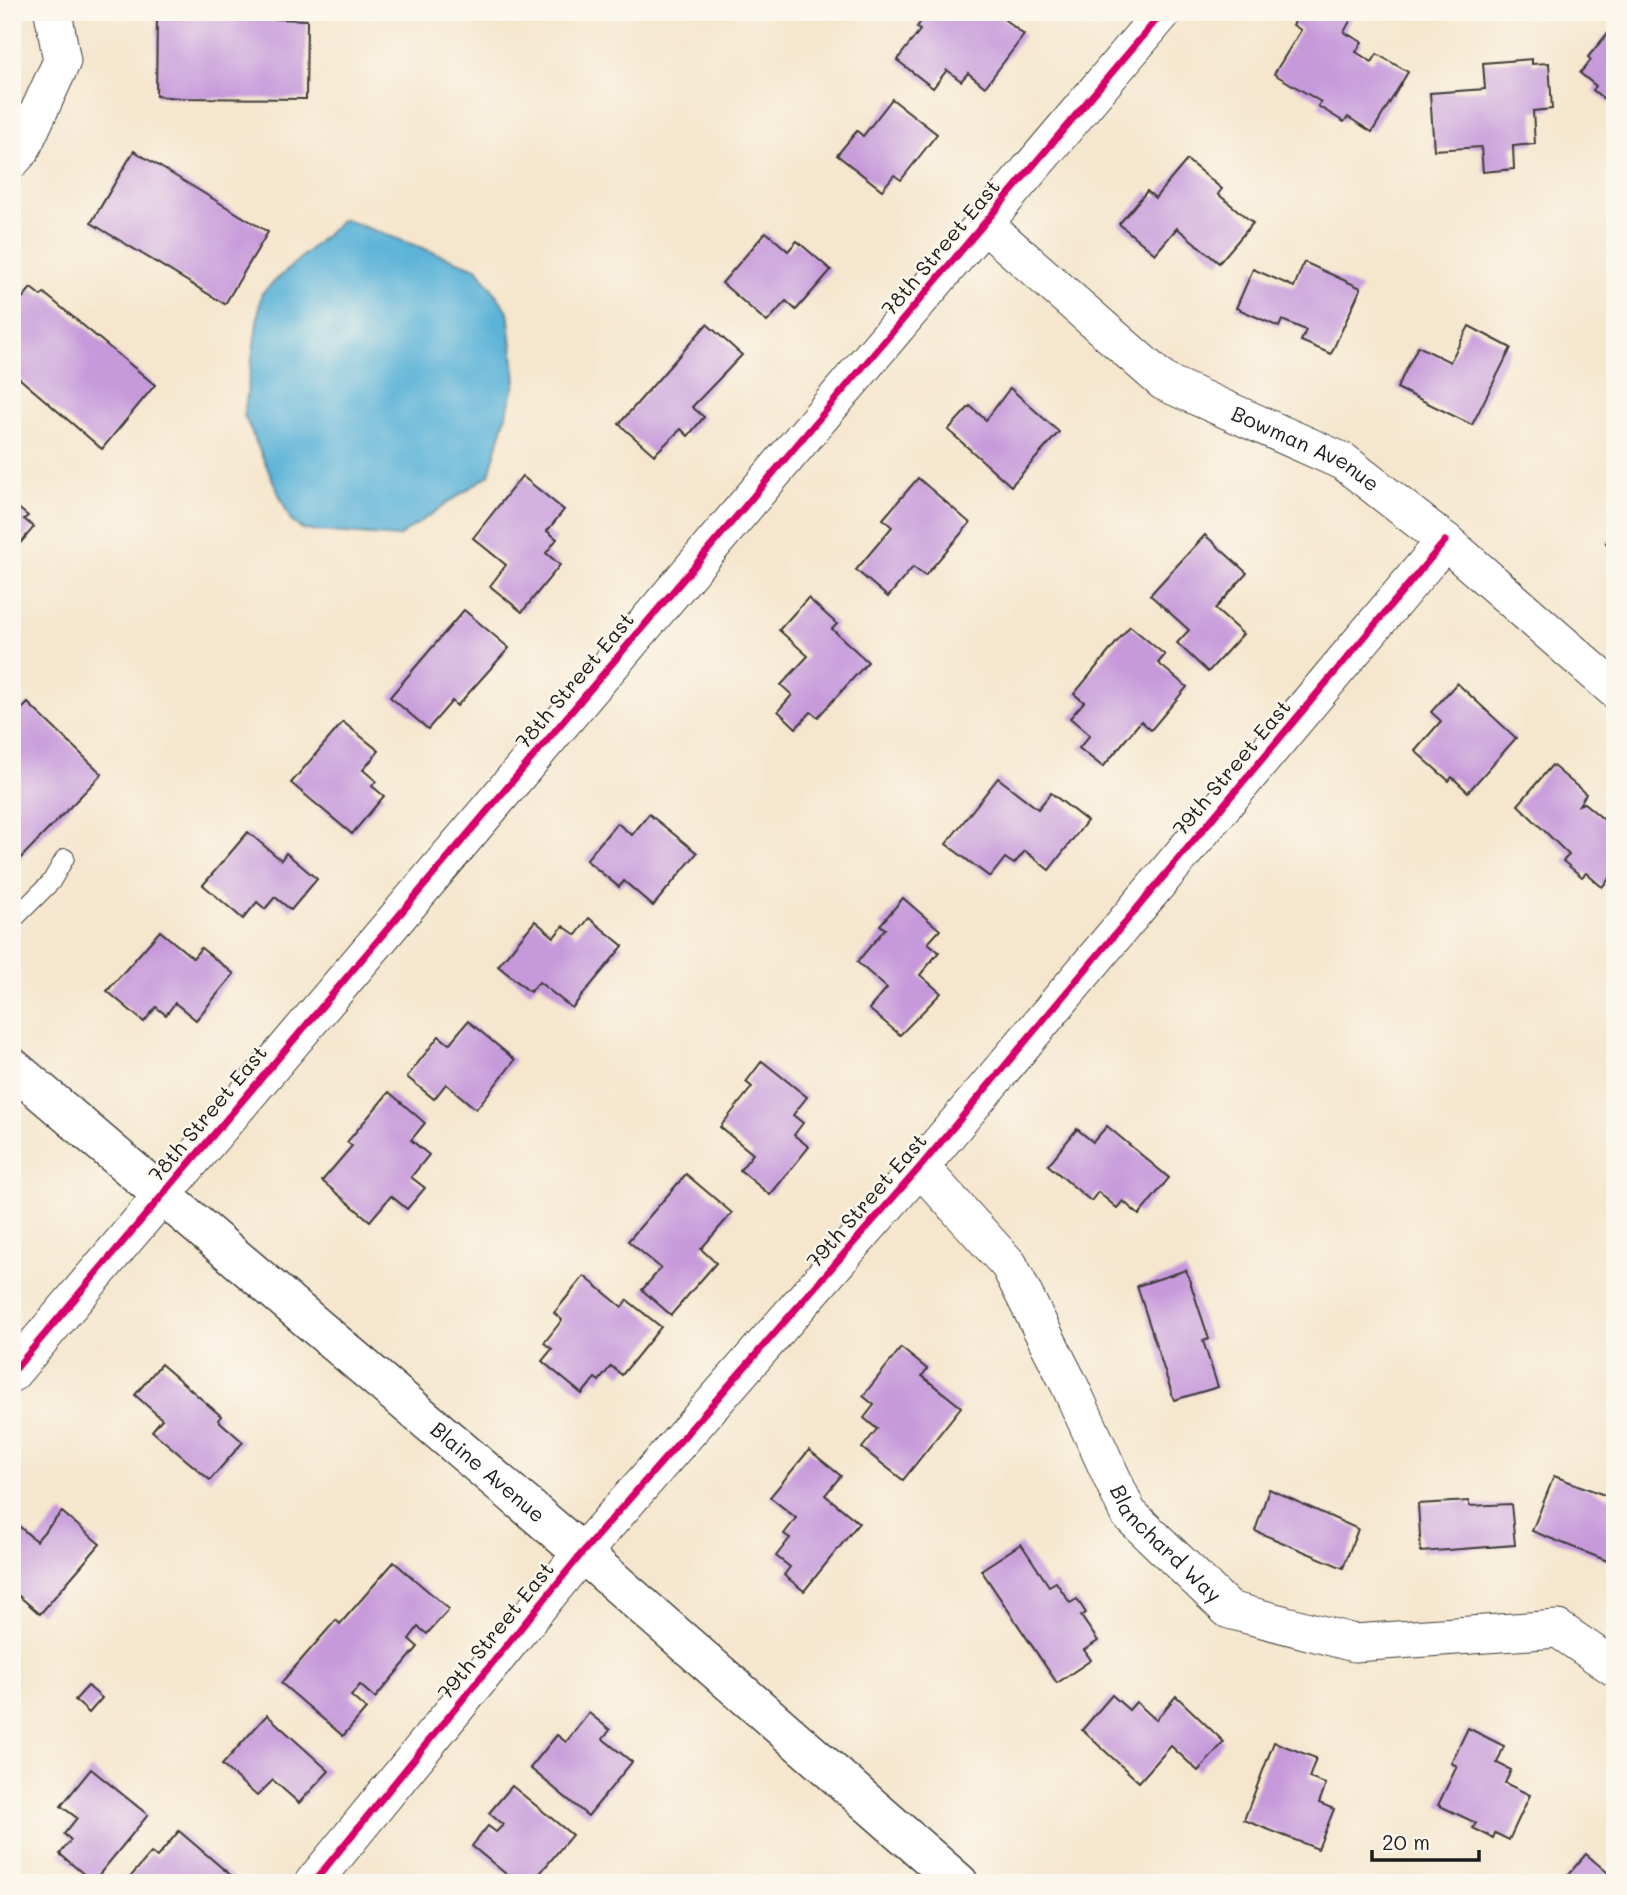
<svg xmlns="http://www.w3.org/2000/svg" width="1627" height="1895" viewBox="0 0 1627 1895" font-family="Mali,sans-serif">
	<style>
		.water { fill: #5bb3d8; stroke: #3c687a; stroke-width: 2 }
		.building { fill: #c699da }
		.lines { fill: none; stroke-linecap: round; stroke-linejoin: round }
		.lane-casing { stroke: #3d3a37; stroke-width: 20 }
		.street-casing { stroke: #3d3a37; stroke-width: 39 }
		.secondary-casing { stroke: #3d3a37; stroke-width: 41 }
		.lane { stroke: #fff; stroke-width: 18 }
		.street { stroke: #fff; stroke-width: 37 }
		.secondary { stroke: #fff; stroke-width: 38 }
		.cycleway-casing { stroke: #fbf7ec; stroke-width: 11 }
		.cycleway { stroke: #d6006c; stroke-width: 7 }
		.labels { text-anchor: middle; stroke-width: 5; stroke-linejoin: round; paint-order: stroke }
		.street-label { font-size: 21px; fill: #1c1c1c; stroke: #fbf7ec }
	</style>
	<rect width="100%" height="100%" fill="#fbf7ec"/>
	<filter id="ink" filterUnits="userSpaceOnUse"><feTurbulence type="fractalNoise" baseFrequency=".0143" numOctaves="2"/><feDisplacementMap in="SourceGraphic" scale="14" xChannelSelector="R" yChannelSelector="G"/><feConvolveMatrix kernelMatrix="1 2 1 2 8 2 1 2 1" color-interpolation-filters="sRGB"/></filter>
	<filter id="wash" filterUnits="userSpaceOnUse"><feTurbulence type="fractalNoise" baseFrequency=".00686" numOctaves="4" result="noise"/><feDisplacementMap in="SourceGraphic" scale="28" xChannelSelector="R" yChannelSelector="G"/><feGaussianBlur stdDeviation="1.57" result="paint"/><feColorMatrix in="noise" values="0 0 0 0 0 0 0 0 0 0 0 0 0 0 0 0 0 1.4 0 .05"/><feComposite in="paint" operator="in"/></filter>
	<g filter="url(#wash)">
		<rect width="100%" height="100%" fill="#f5e6cd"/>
		<!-- water -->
		<path class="water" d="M343,219L477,268L508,311L516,380L489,475L398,537L304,530L291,521L244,415L260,302L262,293Z"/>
		<g id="blocks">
			<!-- building -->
			<g class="building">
				<path d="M928,12H968L972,16L974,12H995L1024,35L985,87L968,73L961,81L947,70L933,88L897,60L920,30L917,27Z"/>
				<path d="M1300,12H1355L1344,32L1362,42L1356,52L1372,62L1377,54L1408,72L1372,132L1348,117L1344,122L1318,106L1321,102L1274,74L1301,30L1293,25Z"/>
				<path d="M186,16L307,20L306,99L181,98L156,96L157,17Z"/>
				<path d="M1607,34L1615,41V108L1593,90L1596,86L1580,73L1591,60L1588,57Z"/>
				<path d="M1532,59V64L1549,63L1552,109L1533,111L1535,144L1513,146L1514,169L1483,172L1481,147L1434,150L1430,93L1485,89L1483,63Z"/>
				<path d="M892,99L937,134L901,180L894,175L882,190L837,155L857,131L863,136Z"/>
				<path d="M134,151L268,232L225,304L91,223Z"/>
				<path d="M1187,160L1222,189L1218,194L1253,223L1219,263L1177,228L1155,254L1119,224L1147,191L1155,198Z"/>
				<path d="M766,232L788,251L797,241L831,270L796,310L786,301L767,322L722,283Z"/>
				<path d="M1304,262L1361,288L1331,354L1301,341L1306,330L1282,320L1279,327L1236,308L1253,269L1294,287Z"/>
				<path d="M31,288L41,296L44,293L155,385L102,449L12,372V310Z"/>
				<path d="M707,324L742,355L692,407L704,417L688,436L681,429L654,455L619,424Z"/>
				<path d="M1469,326L1511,348L1472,425L1397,388L1418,346L1450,362Z"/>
				<path d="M1010,388L1059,432L1011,486L948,430L970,406L986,420Z"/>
				<path d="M522,476L564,510L547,531L557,539L546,553L560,565L522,612L490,586L506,565L473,538Z"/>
				<path d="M918,478L970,523L925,576L913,567L888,597L856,570L892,527L883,519Z"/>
				<path d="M12,503L28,516L24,519L34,527L12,553Z"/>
				<path d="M1615,533V551L1606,543Z"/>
				<path d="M1205,535L1247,573L1215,609L1243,634L1208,672L1177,643L1189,630L1150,595Z"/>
				<path d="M808,598L837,624L832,629L868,662L818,717L811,712L796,728L778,711L792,695L781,685L808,656L779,630Z"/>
				<path d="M464,610L509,648L457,706L452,701L428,729L390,697Z"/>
				<path d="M1130,626L1165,655L1158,663L1187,687L1151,730L1141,721L1103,767L1079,748L1090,735L1070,718L1084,702L1074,694Z"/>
				<path d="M1457,683L1516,738L1468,792L1452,777L1449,781L1415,751L1441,721L1431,712Z"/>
				<path d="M28,703L102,774L12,867V719Z"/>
				<path d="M343,722L379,751L363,770L376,781L372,786L384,796L352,834L291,783Z"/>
				<path d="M1552,765L1586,794L1579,805L1584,803L1615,829V872L1602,887L1586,873L1582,877L1563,861L1569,855L1518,805Z"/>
				<path d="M998,778L1038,809L1051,793L1087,821L1049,870L1025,851L1014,864L1005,858L990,877L946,844Z"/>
				<path d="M649,814L697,853L653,906L624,881L619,887L586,860L617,823L632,835Z"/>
				<path d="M248,832L281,860L286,853L317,879L291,910L275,897L265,909L257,902L243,919L203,885Z"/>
				<path d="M903,898L940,930L928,943L939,952L920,975L941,993L900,1035L869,1009L887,988L857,962L885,929L880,925Z"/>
				<path d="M589,918L623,946L572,1008L539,982L530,992L498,966L535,921L554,937L563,926L576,935Z"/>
				<path d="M160,931L193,958L201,948L234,974L196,1020L175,1003L166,1015L156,1007L144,1022L107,991Z"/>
				<path d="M468,1021L515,1060L476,1109L446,1084L434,1099L407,1077L439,1036L449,1044Z"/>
				<path d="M762,1061L807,1097L793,1115L803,1123L794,1135L809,1147L770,1195L740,1170L753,1154L720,1127L752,1087L746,1082Z"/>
				<path d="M389,1092L425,1123L411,1140L429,1155L411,1177L425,1188L407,1209L391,1196L370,1221L322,1181L352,1146L347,1142Z"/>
				<path d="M1107,1126L1169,1178L1139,1215L1123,1201L1117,1208L1098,1192L1091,1201L1048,1165L1077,1129L1093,1142Z"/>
				<path d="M686,1174L732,1213L701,1249L716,1263L671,1315L642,1290L661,1268L628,1241Z"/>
				<path d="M1186,1270L1209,1339L1203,1341L1218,1387L1174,1400L1137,1286Z"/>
				<path d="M584,1276L622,1307L627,1300L661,1327L622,1375L611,1366L599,1381L595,1378L582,1394L542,1361L552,1349L544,1343L562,1320L554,1313Z"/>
				<path d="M901,1348L927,1369L922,1376L961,1407L903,1480L862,1448L877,1429L864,1418L874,1405L863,1396Z"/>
				<path d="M161,1364L221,1416L218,1420L243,1442L210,1480L152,1431L162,1419L135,1395Z"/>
				<path d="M809,1450L841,1476L825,1495L859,1523L804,1591L784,1575L790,1567L776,1556L790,1538L784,1534L796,1518L770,1497Z"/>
				<path d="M1554,1476L1615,1499V1564L1532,1531Z"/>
				<path d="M1269,1489L1358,1529L1343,1568L1255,1531Z"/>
				<path d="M1469,1501V1506L1511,1504L1515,1545L1421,1552L1418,1504Z"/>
				<path d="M62,1512L100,1544L40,1614L12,1590V1536L20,1527L36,1541Z"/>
				<path d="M1021,1544L1049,1586L1056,1582L1070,1603L1077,1599L1086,1613L1081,1616L1098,1641L1084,1650L1091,1660L1057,1683L981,1570Z"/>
				<path d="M394,1562L449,1609L427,1634L418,1627L409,1639L418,1647L375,1698L360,1685L351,1696L366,1709L343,1736L281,1683L336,1620L340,1624Z"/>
				<path d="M88,1686L102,1698L89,1713L75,1700Z"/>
				<path d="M1112,1695L1129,1710L1136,1702L1156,1720L1176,1696L1224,1742L1198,1771L1171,1746L1139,1782L1082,1730Z"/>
				<path d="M589,1713L610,1730L603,1739L632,1762L588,1816L530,1768L557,1735L566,1742Z"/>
				<path d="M267,1715L329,1771L299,1803L273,1780L257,1796L222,1765Z"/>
				<path d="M1468,1728L1504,1746L1497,1763L1511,1770L1505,1783L1530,1795L1509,1840L1495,1833L1493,1838L1473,1828L1476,1823L1438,1805L1457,1766L1451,1763Z"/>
				<path d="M1274,1742L1316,1758L1309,1778L1326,1784L1319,1803L1334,1809L1318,1849L1244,1820Z"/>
				<path d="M91,1769L148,1815L93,1882L60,1854L71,1840L64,1834L77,1818L61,1806Z"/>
				<path d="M512,1786L572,1835L532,1883H517L472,1846L488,1826L496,1832L503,1825L489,1813Z"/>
				<path d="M179,1831L235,1879L232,1883H125L151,1853L157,1857Z"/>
				<path d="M1586,1854L1615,1879V1883H1561Z"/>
			</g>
		</g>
	</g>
	<g filter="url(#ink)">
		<use href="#blocks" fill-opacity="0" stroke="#3d3a37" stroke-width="2"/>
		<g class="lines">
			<!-- lane casing -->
			<g class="lane-casing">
				<path id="lane" d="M12,921L51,882L65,858"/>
			</g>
			<!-- street casing -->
			<g class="street-casing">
				<g id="street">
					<path d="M12,160L21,150L62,61L53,12"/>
					<path id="s1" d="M984,224L1164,382L1344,462L1445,541L1615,690"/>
					<path id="s2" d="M920,1167L1009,1265L1069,1384L1128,1513L1229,1610L1354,1643L1558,1629L1615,1668"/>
					<path d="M12,1373L1163,12"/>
					<path d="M313,1883L582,1553L920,1167L1445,541"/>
				</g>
			</g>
			<!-- secondary casing -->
			<g class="secondary-casing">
				<g id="secondary">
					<path id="s3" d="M12,1067L582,1553L959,1883"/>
				</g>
			</g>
			<!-- lane -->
			<use href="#lane" class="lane"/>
			<!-- street -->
			<use href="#street" class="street"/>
			<!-- secondary -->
			<use href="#secondary" class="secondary"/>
			<!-- cycleway casing -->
			<g class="cycleway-casing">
				<g id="cycleway">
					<path d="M12,1373L1163,12"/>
					<path d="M313,1883L582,1553L920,1167L1445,541"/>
				</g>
			</g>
			<!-- cycleway -->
			<use href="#cycleway" class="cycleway"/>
		</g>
	</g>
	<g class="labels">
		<!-- street labels -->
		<g class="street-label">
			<text transform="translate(941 248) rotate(-50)" y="7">78th Street East</text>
			<text dy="7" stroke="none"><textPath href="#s1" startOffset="396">Bowman Avenue</textPath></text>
			<text transform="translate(575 681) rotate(-50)" y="7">78th Street East</text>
			<text transform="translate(1232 768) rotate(-50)" y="7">79th Street East</text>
			<text transform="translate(208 1114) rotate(-50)" y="7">78th Street East</text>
			<text transform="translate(867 1201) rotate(-49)" y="7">79th Street East</text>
			<text dy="7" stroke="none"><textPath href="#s3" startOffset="625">Blaine Avenue</textPath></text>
			<text dy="7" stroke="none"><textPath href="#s2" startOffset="455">Blanchard Way</textPath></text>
			<text transform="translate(496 1631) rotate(-51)" y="7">79th Street East</text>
		</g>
	</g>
	<!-- margin -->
	<rect width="1627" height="1895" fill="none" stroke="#fbf7ec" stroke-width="42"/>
	<!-- scale -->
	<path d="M1372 1850v10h107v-10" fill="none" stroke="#1c1c1c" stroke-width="3.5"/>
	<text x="1382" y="1850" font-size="21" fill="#1c1c1c" stroke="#fbf7ec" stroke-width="5" paint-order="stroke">20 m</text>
</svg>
